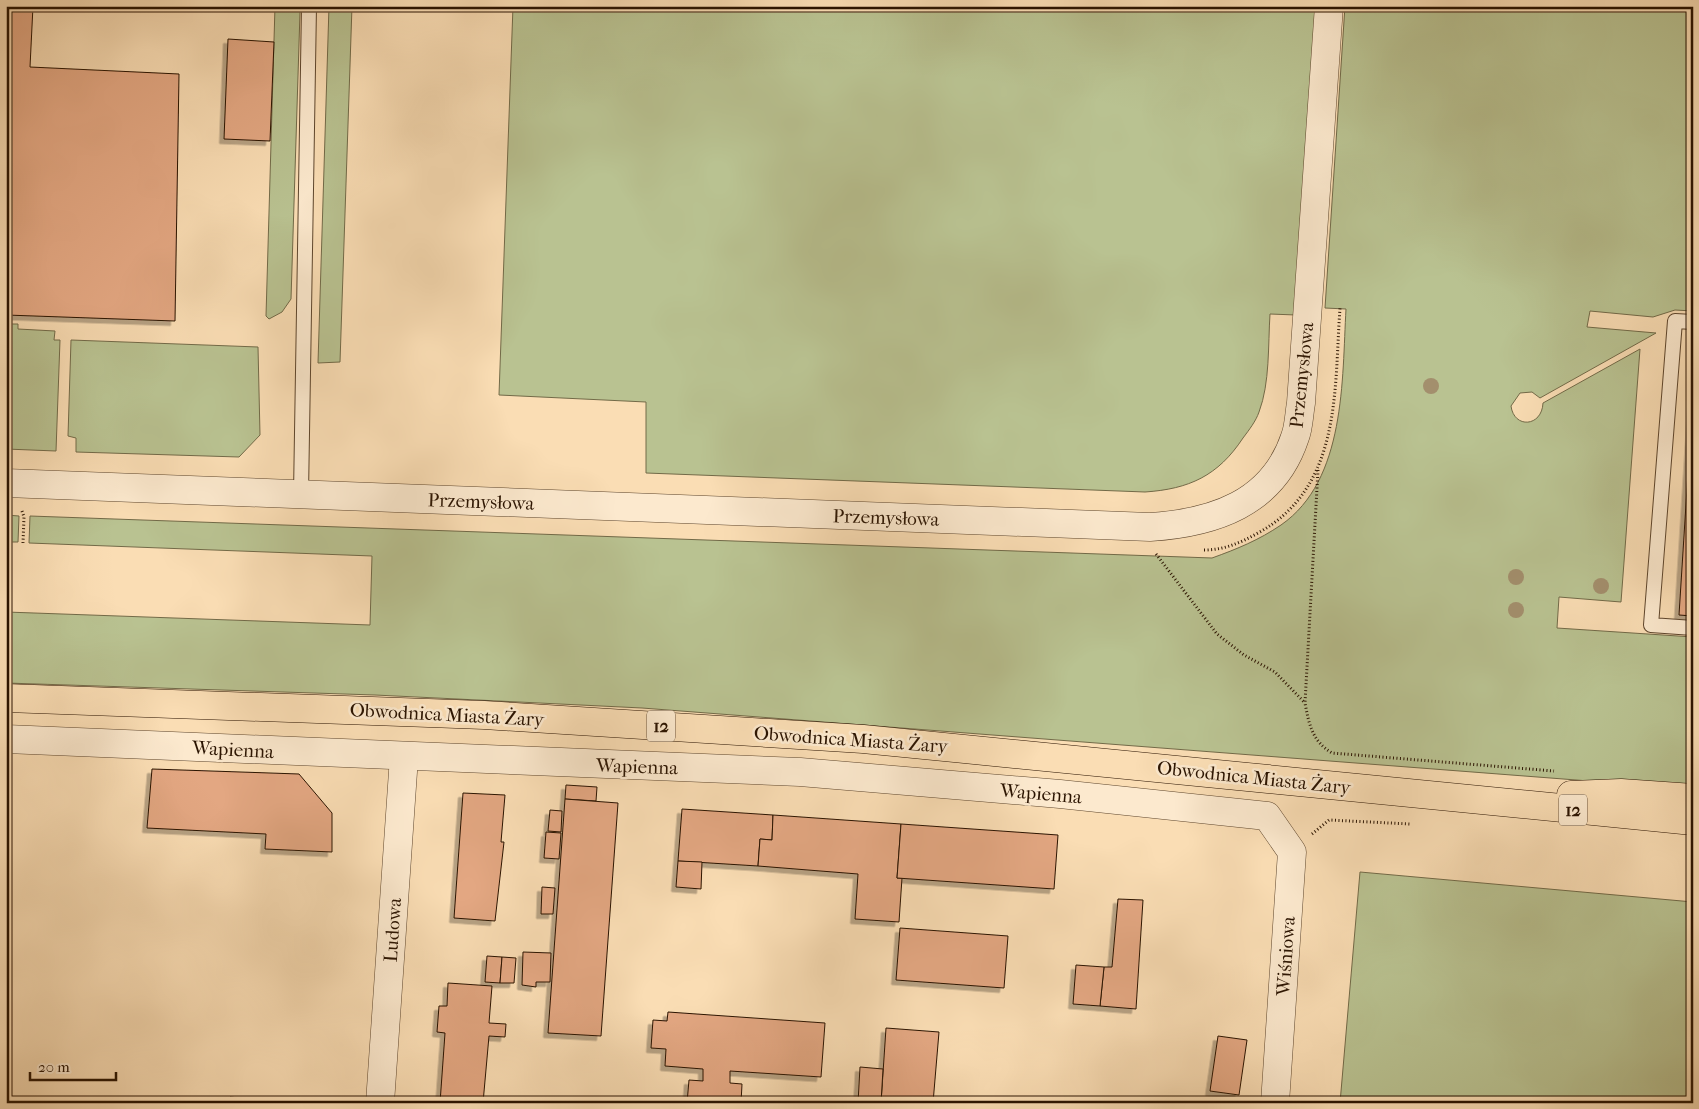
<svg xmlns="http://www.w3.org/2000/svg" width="1699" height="1109" viewBox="0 0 1699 1109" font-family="'IM FELL French Canon',serif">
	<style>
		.green { fill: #b9c291; stroke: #726a48 }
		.building { fill: #e3a782; stroke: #2a1300; filter: url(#shadow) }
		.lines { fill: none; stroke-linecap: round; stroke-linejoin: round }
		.service-casing { stroke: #5e462d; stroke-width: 16 }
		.minor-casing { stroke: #5e462d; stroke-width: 29 }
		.primary-casing { stroke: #2a1300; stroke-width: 29 }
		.path { stroke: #2a1300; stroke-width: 3; stroke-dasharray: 1 2.5; stroke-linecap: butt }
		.service { stroke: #fce9ce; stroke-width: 14 }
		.minor { stroke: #fce9ce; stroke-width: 28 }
		.primary { stroke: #faddb4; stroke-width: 28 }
		.tree { fill: #a38f6d }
		.labels { text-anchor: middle; stroke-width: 5; stroke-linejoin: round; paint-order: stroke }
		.shield { fill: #fce9ce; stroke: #69533e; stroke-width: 1 }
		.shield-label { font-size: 18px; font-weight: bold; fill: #2a1300 }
		.street-label { font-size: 19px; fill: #2a1300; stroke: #fce9ce }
	</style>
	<defs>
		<filter id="shadow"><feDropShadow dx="-4.5" dy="4.5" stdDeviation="0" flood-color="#0004"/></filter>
	</defs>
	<rect width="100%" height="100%" fill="#faddb4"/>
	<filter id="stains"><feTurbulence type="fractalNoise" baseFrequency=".004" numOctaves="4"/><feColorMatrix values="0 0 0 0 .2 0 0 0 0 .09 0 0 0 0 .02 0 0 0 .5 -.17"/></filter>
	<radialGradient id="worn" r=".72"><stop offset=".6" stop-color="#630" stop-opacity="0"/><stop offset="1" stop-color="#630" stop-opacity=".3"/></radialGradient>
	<!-- green -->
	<g class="green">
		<path d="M275,6H294L300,12L291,299L282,312L269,319L266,316Z"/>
		<path d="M329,6H352L340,362L318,363Z"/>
		<path d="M513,6H1316L1296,315L1270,314C1268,345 1270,383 1259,412C1256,421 1249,430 1243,438C1218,476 1189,489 1145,492L646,473V402L499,395Z"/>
		<path d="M1345,6H1693V311L1675,310L1653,317L1590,311L1587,327L1656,333L1540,398L1532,392L1520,393L1511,406C1514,429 1542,427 1543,403L1640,349L1621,602L1559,597L1557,628L1693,637V789L642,708L375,695L6,683V612L370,625L372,556L29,543L30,516L1212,558C1237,549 1259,540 1281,525C1346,480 1342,379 1346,309L1325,308Z"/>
		<path d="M6,324H18V329L55,331L54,340H60L56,451L6,449Z"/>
		<path d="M71,340L258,347L260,435L239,457L76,452V438L68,436Z"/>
		<path d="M6,515L19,516L18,542H6Z"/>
		<path d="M1360,872L1693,902V1103H1340Z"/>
	</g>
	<!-- building -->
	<g class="building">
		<path d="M6,6H33L30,67L179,74L175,321L6,315Z"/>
		<path d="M228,39L274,42L270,141L224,139Z"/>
		<path d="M1693,393V616L1679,615Z"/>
		<path d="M152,769L299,774L332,813V852L265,849L266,834L147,828Z"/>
		<path d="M566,785L597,787L596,801L565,799Z"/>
		<path d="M463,793L505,795L501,842H504L495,921L454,918Z"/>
		<path d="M565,799L618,803L601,1036L548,1033Z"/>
		<path d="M682,809L773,815L772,840L760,839L758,866L678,861Z"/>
		<path d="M550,810L562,811L561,832L548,831Z"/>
		<path d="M773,815L901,824L897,878H902L899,922L855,919L858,874L758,866L760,839L772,840Z"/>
		<path d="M901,824L1058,835L1054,889L897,878Z"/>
		<path d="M546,832L561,833L559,859L544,858Z"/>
		<path d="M678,861L702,862L701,889L676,887Z"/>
		<path d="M542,887L555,888L553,914H541Z"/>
		<path d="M1118,899L1143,900L1136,1009L1100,1006L1104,967H1112Z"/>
		<path d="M900,928L1008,936L1004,988L896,980Z"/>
		<path d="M523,952L551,953L550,982H536V987L522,985Z"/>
		<path d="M487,956L502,957L500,983L485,982Z"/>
		<path d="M502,957L516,958L514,983H500Z"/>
		<path d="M1076,965L1104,967L1100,1006L1073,1004Z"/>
		<path d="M448,983L492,986L489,1023L506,1024L505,1037L489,1036L483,1103H440L445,1033L437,1032L439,1006H447Z"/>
		<path d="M668,1012L825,1023L821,1077L730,1071V1083L742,1084L741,1103H687L689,1080L703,1081V1069L665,1066L666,1049L651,1048L653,1020L667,1021Z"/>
		<path d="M886,1028L939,1032L933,1103H881Z"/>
		<path d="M1218,1036L1247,1040L1239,1095L1210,1091Z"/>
		<path d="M860,1067L883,1069L881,1103H858Z"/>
		<path d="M230,1097L249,1099V1101L283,1103H230Z"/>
	</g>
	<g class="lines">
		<!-- service casing -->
		<g class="service-casing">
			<g id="service">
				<path d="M1693,322L1675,321L1651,625L1693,628"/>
				<path d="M301,494L309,6"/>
			</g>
		</g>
		<!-- minor casing -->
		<g class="minor-casing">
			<g id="minor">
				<path d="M6,483L1150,527C1213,523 1273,504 1295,437C1299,427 1299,414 1301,403L1329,6"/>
				<path d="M6,739L800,772L1060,794L1267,816L1292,852L1275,1103"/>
				<path d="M380,1103L404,757"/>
			</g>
		</g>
		<!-- primary casing -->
		<g class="primary-casing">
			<g id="primary">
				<path d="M6,698L484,715L863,739L1693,821"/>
				<path d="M1571,795L1621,793L1693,798"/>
			</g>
		</g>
		<!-- path -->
		<g class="path">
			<path d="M1318,470L1305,703C1309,724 1312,741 1332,753L1554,771"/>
			<path d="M22,511L24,517L23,543"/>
			<path d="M1204,550C1224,550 1240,543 1258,533C1342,487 1334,391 1340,308"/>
			<path d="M1156,554L1217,634L1244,655L1275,672L1305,703"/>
			<path d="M1312,834L1329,820L1410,824"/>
		</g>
		<!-- service -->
		<use href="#service" class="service"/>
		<!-- minor -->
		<use href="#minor" class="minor"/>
		<!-- primary -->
		<use href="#primary" class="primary"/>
	</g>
	<!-- trees -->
	<g class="tree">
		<circle cx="1431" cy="386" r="8"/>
		<circle cx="1516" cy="577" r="8"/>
		<circle cx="1601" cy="586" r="8"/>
		<circle cx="1516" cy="610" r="8"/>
	</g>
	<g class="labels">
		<!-- shield labels -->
		<g class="shield">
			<rect x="647" y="710.5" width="28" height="31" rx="4"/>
			<rect x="1559" y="794.5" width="28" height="31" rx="4"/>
		</g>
		<g class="shield-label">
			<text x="661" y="732">12</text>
			<text x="1573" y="816">12</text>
		</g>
		<!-- street labels -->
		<g class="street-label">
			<text transform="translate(1301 375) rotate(-84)" y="7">Przemysłowa</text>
			<text transform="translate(481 501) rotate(2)" y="7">Przemysłowa</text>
			<text transform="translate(886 517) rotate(2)" y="7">Przemysłowa</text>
			<text transform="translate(447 714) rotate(3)" y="7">Obwodnica Miasta Żary</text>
			<text transform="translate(851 739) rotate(4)" y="7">Obwodnica Miasta Żary</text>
			<text transform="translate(233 749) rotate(3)" y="7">Wapienna</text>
			<text transform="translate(637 766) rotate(2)" y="7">Wapienna</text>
			<text transform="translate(1254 777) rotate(6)" y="7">Obwodnica Miasta Żary</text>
			<text transform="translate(1041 793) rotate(5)" y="7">Wapienna</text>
			<text transform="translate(392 930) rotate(-86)" y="7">Ludowa</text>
			<text transform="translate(1285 956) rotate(-86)" y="7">Wiśniowa</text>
		</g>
	</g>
	<!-- margin -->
	<rect width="1699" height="1109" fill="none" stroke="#faddb4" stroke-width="25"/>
	<rect x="8" y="8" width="1684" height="1094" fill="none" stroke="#2a1300" stroke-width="2.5"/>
	<rect x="12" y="12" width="1674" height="1084" fill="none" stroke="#2a1300"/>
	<!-- scale -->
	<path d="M30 1072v8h86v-8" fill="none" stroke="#2a1300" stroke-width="2.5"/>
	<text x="38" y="1072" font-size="15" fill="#2a1300" stroke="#fce9ce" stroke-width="4" paint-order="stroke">20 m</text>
	<rect width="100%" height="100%" filter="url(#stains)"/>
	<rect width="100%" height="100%" fill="url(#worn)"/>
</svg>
